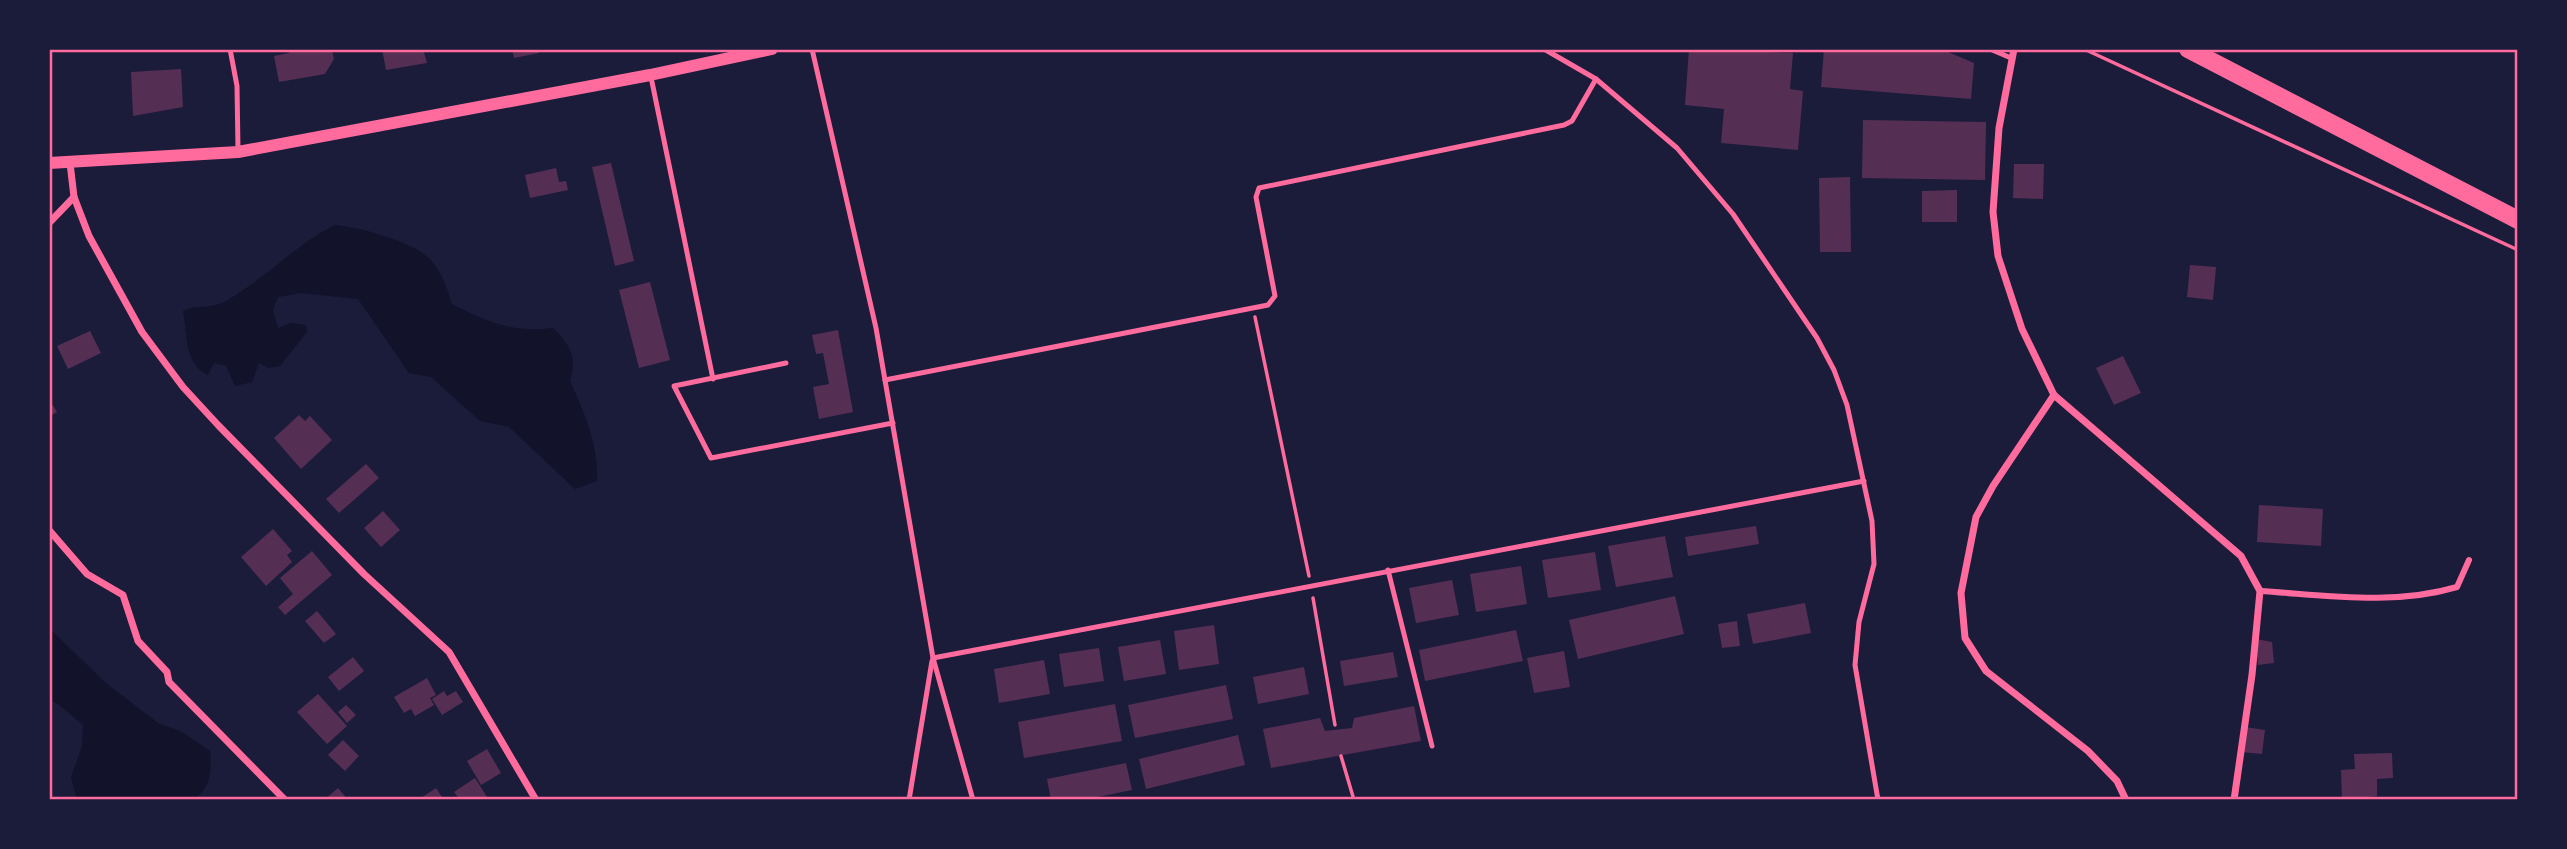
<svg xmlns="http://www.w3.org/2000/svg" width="2567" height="849" viewBox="0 0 2567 849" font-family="Arial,sans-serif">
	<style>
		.water { fill: #12122b }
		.building { fill: #542f53 }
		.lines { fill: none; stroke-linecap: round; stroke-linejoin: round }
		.path { stroke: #ff6b9d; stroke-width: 3.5 }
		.service { stroke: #ff6b9d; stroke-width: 5 }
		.pedestrian { stroke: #ff6b9d; stroke-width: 6 }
		.minor { stroke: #ff6b9d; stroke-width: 7 }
		.tertiary { stroke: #ff6b9d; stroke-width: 12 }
		.primary { stroke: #ff6b9d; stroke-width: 18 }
		.neatline { fill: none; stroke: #ff6b9d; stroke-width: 2.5 }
	</style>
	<rect width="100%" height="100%" fill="#1b1b3a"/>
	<!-- water -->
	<g class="water">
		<path d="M335,225C359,227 414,242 431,260C442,273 447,287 452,304C487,322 513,333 553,328C570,345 578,358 570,381C584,412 599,446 597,481L575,489L509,427L480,421L431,377L409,373L358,299L301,293L278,297L273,310L278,328L291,323L306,325L307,332L280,366L268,368L259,363L252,382L235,386L226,366L214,363L208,375C183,363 188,334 183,311C199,303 208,311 228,300C266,278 296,244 335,225Z"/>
		<path d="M49,628L106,683L158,723L182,732L210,751C212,771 211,788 193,800H77L71,777L82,746L83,725L58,704L49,700Z"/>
	</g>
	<!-- building -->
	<g class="building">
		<path d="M288,49H332L334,59L325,74L279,82L274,56L289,53Z"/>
		<path d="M382,49H423L427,63L386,70Z"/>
		<path d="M512,49H538L539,53L514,58Z"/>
		<path d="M1689,49L1793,53L1790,89L1803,91L1798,150L1721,143L1724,109L1685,105Z"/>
		<path d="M1824,49H1941L1974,63L1971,99L1821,87Z"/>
		<path d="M181,69L183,107L133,116L131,72Z"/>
		<path d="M1863,120L1986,122L1985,180L1862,178Z"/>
		<path d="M611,163L634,261L615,266L592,167Z"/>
		<path d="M2014,164H2044L2043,199L2013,198Z"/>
		<path d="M556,168L559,182L566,181L568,190L530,198L525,175Z"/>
		<path d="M1850,177L1851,252H1820L1819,178Z"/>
		<path d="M1957,190V222H1922V191Z"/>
		<path d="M2190,265L2216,267L2213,300L2187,297Z"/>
		<path d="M650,282L670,360L639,368L619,290Z"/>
		<path d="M838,330L853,412L819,419L813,387L829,384L823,353L816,354L812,335Z"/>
		<path d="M90,331L101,353L68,369L57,346Z"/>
		<path d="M2123,356L2141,393L2114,405L2096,368Z"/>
		<path d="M49,399L57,412L49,417Z"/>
		<path d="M299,415L305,421L310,416L332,440L301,469L274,438Z"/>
		<path d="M366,464L379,478L339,513L326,499Z"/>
		<path d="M2259,505L2323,509L2321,546L2257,542Z"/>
		<path d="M383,511L400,530L381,547L364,528Z"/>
		<path d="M1756,526L1759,544L1688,556L1685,537Z"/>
		<path d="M273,529L292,551L287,555L292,562L266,586L241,557Z"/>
		<path d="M1665,536L1673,577L1616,587L1608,546Z"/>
		<path d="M312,551L332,575L285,615L278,607L293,594L280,578Z"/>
		<path d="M1595,552L1601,590L1548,598L1542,560Z"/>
		<path d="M1521,566L1527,604L1476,612L1470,574Z"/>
		<path d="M1452,580L1459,615L1416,623L1409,588Z"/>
		<path d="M1675,596L1684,634L1578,659L1569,620Z"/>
		<path d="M1805,603L1811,633L1753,644L1747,614Z"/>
		<path d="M317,611L336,634L324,643L305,621Z"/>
		<path d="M1737,621L1740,646L1722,648L1718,624Z"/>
		<path d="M1214,625L1219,664L1179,670L1174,631Z"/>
		<path d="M1516,630L1523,661L1425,681L1419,650Z"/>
		<path d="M2256,639L2272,642L2274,663L2258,665Z"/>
		<path d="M1160,640L1166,674L1124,681L1118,647Z"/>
		<path d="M1099,648L1104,681L1064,687L1059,654Z"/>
		<path d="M1564,651L1570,687L1534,693L1527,658Z"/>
		<path d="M1393,652L1398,677L1344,686L1340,661Z"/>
		<path d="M353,657L364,671L339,691L328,677Z"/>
		<path d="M1044,660L1050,694L999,703L994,669Z"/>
		<path d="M1304,667L1309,694L1258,704L1253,677Z"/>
		<path d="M427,678L436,695L430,698L434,705L415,716L411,709L404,713L394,697Z"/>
		<path d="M1226,685L1233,719L1135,738L1128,705Z"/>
		<path d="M444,691L447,696L456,691L463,702L442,715L432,699Z"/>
		<path d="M318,694L347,726L327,744L297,712Z"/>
		<path d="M1115,704L1122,741L1024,758L1018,722Z"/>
		<path d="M346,705L356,715L347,723L338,712Z"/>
		<path d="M1414,706L1421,741L1271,768L1263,729L1320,718L1325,731L1352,728L1354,718Z"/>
		<path d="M2245,727L2265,730L2262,754L2241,752Z"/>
		<path d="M1238,735L1245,765L1146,789L1139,759Z"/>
		<path d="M343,740L359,756L345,771L328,755Z"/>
		<path d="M487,749L501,773L481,785L467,761Z"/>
		<path d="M2392,753L2393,778L2377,779V796L2342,800L2341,770L2355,769L2354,754Z"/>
		<path d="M1126,763L1132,790L1083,800H1051L1047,779Z"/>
		<path d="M475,778L489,800H460L454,792Z"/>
		<path d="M338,788L348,800H324Z"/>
		<path d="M436,788L444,800H418Z"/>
	</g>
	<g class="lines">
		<!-- path -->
		<g class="path">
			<path d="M2084,49L2518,250"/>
			<path d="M1255,317L1309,576"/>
			<path d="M1313,598L1335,725"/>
			<path d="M1341,756L1354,800"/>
		</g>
		<!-- service -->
		<g class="service">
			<path d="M230,49L237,86L238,150"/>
			<path d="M812,49L876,328L933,658L973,800"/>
			<path d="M1544,49L1596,79L1677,148L1733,214L1817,338L1834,370L1847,405L1872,521L1874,564L1859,622L1855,665L1878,800"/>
			<path d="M1990,49L2011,58"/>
			<path d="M651,77L713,379"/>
			<path d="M786,363L674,386L711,458L893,423"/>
			<path d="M885,380L1268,305L1275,296L1256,197L1259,188L1564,125L1572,121L1596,79"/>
			<path d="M1388,570L1432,746"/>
			<path d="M933,658L1864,481"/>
			<path d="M909,800L932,661"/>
		</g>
		<!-- pedestrian -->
		<path class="pedestrian" d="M2260,591C2325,595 2393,606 2457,587L2469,560"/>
		<!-- minor -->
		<g class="minor">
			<path d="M2014,49L1999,128L1993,212L1998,256L2022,329L2054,395L2241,556L2260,591L2252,675L2234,800"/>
			<path d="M70,163L74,197L89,236L142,332L183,387L218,425L364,574L449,652L536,800"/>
			<path d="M49,223L74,197"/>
			<path d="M2054,395L1993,486L1976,517L1961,593L1965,638L1986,671L2088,751L2117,781L2126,800"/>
			<path d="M49,530L87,574L123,595L138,641L167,672L169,682L285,800"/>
		</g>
		<!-- tertiary -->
		<path class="tertiary" d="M49,163L238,152L650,75L772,49"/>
		<!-- primary -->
		<path class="primary" d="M2188,49L2518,220"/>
	</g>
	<!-- border -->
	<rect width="2567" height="849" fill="none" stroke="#1b1b3a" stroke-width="102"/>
	<rect x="51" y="51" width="2465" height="747" class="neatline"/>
</svg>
